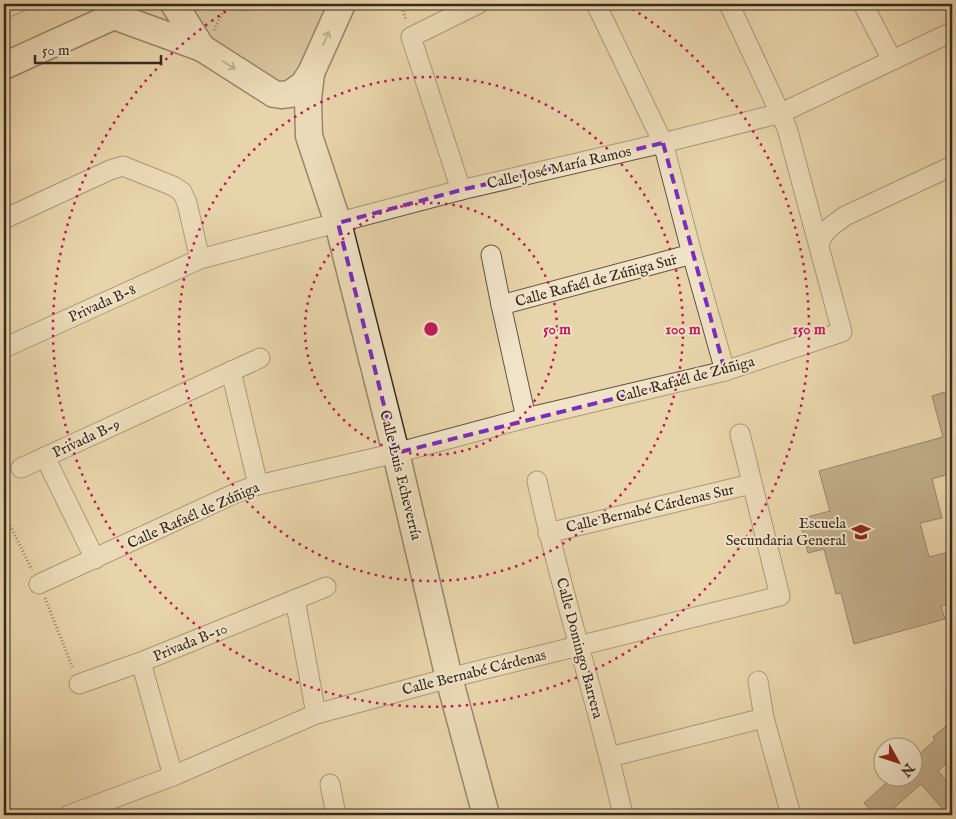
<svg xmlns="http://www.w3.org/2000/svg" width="956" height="819" viewBox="0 0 956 819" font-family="'IM FELL English',serif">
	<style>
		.green { fill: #cab792; stroke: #807058 }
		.building { fill: #938267; stroke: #36291f }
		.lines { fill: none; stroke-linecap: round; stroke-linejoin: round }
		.lane-casing { stroke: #625442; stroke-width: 11 }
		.street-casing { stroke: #625442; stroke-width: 21 }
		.secondary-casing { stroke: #36291f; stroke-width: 29 }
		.path { stroke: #36291f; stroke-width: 3; stroke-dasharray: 1 2.5; stroke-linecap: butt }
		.lane { stroke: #f0e3c8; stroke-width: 9 }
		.street { stroke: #f0e3c8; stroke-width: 19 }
		.secondary { stroke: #f0e3c8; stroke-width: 26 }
		.oneway { stroke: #938674 }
		.marked { fill: none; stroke: #7b2cbf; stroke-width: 4; stroke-dasharray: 10 6; stroke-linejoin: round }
		.ring { fill: none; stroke: #c2185b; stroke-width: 2.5; stroke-dasharray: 2.5 5 }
		.labels { text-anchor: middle; stroke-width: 4; stroke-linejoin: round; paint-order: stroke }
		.street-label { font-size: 15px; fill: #36291f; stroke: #f0e3c8 }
		.poi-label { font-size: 15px; fill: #36291f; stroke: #f0e3c8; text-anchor: end }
		.centre { fill: #c2185b; stroke: #f0e3c8; stroke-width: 2.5 }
		.ring-label { font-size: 15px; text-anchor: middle; font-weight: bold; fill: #c2185b; stroke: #f0e3c8; stroke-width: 4; stroke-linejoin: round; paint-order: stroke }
	</style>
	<rect width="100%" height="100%" fill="#e8d4aa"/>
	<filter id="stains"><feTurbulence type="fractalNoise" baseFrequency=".004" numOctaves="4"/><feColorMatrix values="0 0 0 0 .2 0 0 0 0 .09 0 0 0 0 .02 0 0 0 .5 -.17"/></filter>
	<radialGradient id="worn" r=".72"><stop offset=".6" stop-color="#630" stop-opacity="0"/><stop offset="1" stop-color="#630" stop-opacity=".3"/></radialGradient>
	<!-- green -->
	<path class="green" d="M180,4H334L286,92L222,55Z"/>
	<!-- building -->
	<g class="building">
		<path d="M952,390V473L932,479L942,518L920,523L929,557L952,551V604L941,606L945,619L854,644L841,593L836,594L824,549L808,553L799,519L830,511L819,471L943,437L932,396Z"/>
		<path d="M952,721V759L938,771L952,787V815H948L921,784L886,815H875L864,803L894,776H914V759L935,740L933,737Z"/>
	</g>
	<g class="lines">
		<!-- lane casing -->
		<g class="lane-casing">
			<path id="lane" d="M4,14L27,4"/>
		</g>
		<!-- street casing -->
		<g class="street-casing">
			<g id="street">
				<path d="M596,4L663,143L692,254L725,371"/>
				<path d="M863,4L892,60"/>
				<path d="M461,190L411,37L478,4"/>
				<path d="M4,219L110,170L123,166L173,186L182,192L187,203L200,259"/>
				<path d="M819,243L824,234L829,228L845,216L952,166"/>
				<path d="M491,255L501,305L526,418"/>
				<path d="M501,305L692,254"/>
				<path d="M4,348L200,259L461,190L663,143L781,113L952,32"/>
				<path d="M231,371L258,485"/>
				<path d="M45,457L95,559"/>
				<path d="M21,468L260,358"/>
				<path d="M537,481C561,594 598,703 623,815"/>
				<path d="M548,533L751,484"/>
				<path d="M39,584L238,492L258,485L396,453L526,418L725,371L842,332L787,128L729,4"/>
				<path d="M295,599L316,714"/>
				<path d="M141,662L173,776"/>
				<path d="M758,681L764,718L791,815"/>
				<path d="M79,684L141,662L326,587"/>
				<path d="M610,757L764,718"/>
				<path d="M330,784L336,815"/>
				<path d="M69,815L173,776L316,714L449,678L780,596L740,434"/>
			</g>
		</g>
		<!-- secondary casing -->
		<g class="secondary-casing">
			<g id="secondary">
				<path d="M174,4L202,48L274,94L281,95L290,94L303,85L311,73L342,4"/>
				<path d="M114,16L202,48"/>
				<path d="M4,66L114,16"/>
				<path d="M311,73L308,99L309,136L338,223L396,453L449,678L486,815"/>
			</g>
		</g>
		<!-- path -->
		<g class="path">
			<path d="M217,4C233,11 250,13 266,4"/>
			<path d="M401,4L406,20"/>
			<path d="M214,30L225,8"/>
			<path d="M4,513L32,570"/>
			<path d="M45,598L73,669"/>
		</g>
		<!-- lane -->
		<use href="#lane" class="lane"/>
		<!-- street -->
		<use href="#street" class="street"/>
		<!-- secondary -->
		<use href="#secondary" class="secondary"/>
	</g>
	<!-- one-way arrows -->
	<defs><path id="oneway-shaft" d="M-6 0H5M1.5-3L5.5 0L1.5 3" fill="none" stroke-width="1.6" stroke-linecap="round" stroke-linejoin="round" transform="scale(1.25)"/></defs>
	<g class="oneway">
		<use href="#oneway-shaft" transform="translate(326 38) rotate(-66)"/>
		<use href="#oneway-shaft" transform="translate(229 65) rotate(32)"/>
	</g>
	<!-- marked area -->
	<path d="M0 0H956V819H0ZM663,143L725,371L396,453L338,223L461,190Z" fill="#e8d4aa" fill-opacity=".55" fill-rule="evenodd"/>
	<path class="marked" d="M663,143L725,371L396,453L338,223L461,190Z"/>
	<!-- distance rings -->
	<g class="ring">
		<circle cx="431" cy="329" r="126"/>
		<circle cx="431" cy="329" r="252"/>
		<path d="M626 5A378 378 0 1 1 236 5"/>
	</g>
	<!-- icons -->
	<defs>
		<g id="school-bare" transform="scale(1.5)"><path d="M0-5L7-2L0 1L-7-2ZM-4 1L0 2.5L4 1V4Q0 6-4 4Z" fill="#8f2418" stroke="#f0e3c8" stroke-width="2.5" paint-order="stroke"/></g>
	</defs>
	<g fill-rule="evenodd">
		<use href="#school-bare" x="861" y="532"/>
	</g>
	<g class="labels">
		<!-- street labels -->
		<g class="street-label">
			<text transform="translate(559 167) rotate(-13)" y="5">Calle José María Ramos</text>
			<text transform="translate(596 280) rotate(-15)" y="5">Calle Rafaél de Zúñiga Sur</text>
			<text transform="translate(102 303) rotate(-24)" y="5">Privada B-8</text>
			<text transform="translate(685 379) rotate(-15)" y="5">Calle Rafaél de Zúñiga</text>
			<text transform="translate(86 438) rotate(-25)" y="5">Privada B-9</text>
			<text transform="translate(401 475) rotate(76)" y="5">Calle Luis Echeverría</text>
			<text transform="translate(650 508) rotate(-13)" y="5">Calle Bernabé Cárdenas Sur</text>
			<text transform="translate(193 515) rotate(-24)" y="5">Calle Rafaél de Zúñiga</text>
			<text transform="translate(190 642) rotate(-22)" y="5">Privada B-10</text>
			<text transform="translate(580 648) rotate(75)" y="5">Calle Domingo Barrera</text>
			<text transform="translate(474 672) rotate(-14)" y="5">Calle Bernabé Cárdenas</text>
		</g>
		<!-- poi labels -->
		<g class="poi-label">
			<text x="846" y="528">Escuela<tspan x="846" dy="17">Secundaria General</tspan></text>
		</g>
	</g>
	<circle cx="431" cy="329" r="8" class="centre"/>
	<g class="ring-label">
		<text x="557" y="334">50 m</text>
		<text x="683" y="334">100 m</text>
		<text x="809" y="334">150 m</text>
	</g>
	<!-- margin -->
	<rect width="956" height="819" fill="none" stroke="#e8d4aa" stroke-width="20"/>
	<rect x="5" y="5" width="946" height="809" fill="none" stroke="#36291f" stroke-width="2.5"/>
	<rect x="10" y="10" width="936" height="799" fill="none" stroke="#36291f"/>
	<!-- north arrow -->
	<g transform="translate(898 762) rotate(130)"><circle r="24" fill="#f0e3c8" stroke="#a69984"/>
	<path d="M0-4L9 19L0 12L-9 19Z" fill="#8f2418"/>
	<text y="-8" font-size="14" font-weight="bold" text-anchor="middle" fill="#36291f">N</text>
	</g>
	<!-- scale -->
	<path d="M35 55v8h126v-8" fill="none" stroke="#36291f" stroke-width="2.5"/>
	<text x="42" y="55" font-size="15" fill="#36291f" stroke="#f0e3c8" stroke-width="4" paint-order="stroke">50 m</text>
	<rect width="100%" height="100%" filter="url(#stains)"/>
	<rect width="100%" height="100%" fill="url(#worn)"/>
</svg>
